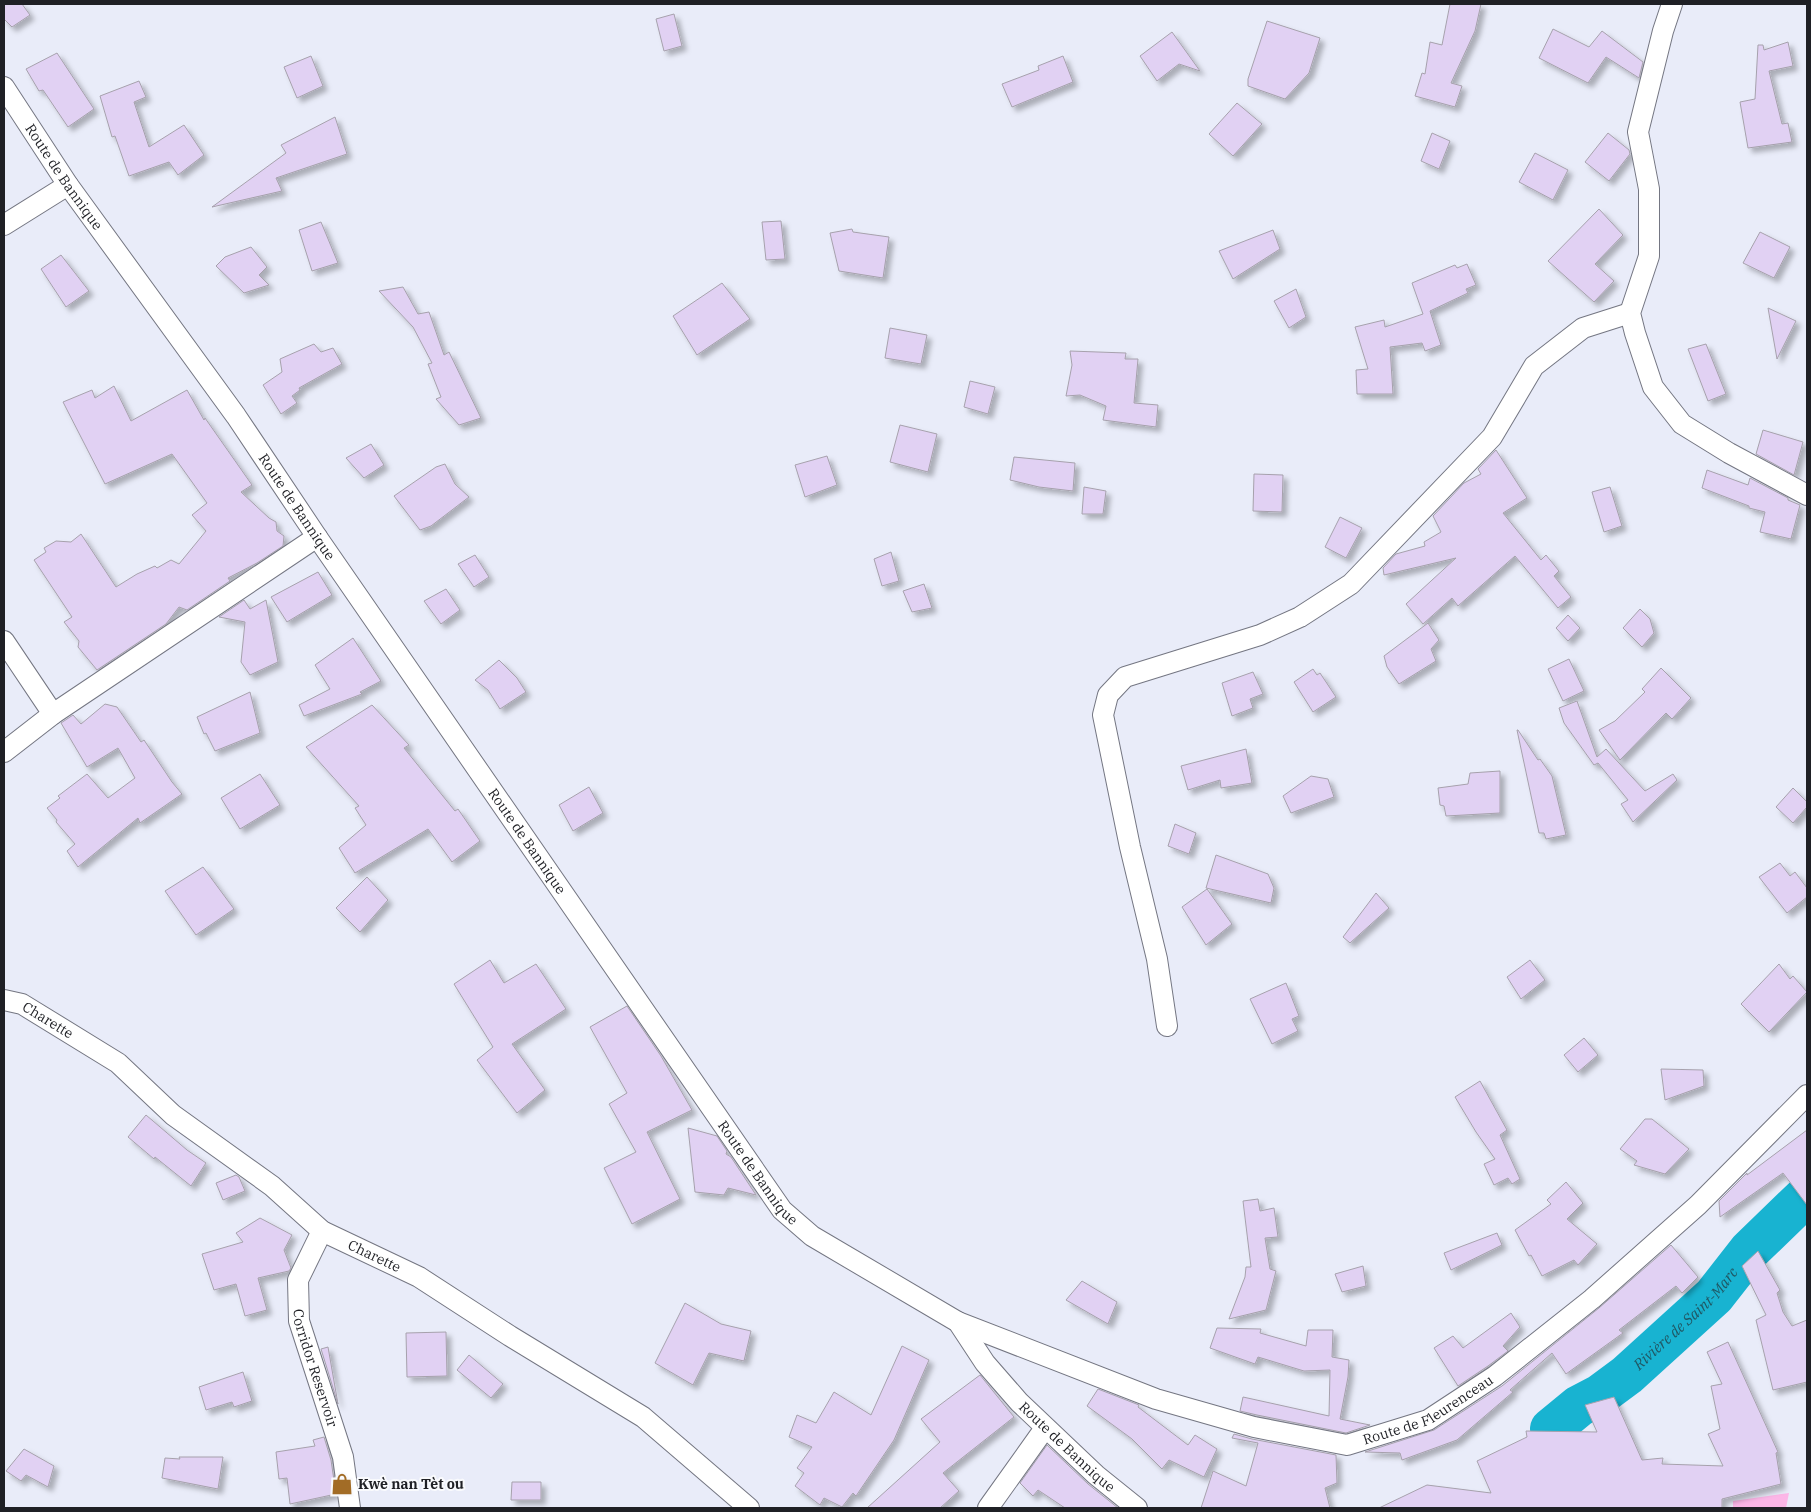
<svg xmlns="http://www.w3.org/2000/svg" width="1811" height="1512" viewBox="0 0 1811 1512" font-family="'IBM Plex Serif',serif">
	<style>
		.green { fill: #fcb6e7 }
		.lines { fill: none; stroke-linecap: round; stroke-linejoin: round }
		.river { stroke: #18b3d1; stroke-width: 42 }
		.building { fill: #e1d1f3; stroke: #a6a1ac; filter: url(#shadow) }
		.minor-casing { stroke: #747682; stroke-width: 22 }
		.minor { stroke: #fff; stroke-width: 20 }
		.labels { text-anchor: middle; stroke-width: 4; stroke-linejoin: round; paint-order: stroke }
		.street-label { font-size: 14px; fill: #1f2025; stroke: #f9fafd }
		.poi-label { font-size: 14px; font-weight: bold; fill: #1f2025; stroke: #f9fafd; text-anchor: start }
		.water-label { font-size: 15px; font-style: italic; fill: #205864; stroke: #f9fafd }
	</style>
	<defs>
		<filter id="shadow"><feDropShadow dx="4.5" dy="4.5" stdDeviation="2.5" flood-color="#0004"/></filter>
	</defs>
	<rect width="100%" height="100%" fill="#e9ecf9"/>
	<!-- green -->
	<path class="green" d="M1789,1493L1786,1508H1733V1501Z"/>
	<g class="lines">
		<!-- river -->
		<path class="river" id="s1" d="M1551,1429L1579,1406L1600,1395L1627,1375L1714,1296L1750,1250L1807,1195"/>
	</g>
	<!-- building -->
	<g class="building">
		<path d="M4,4H22L30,15L12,27L4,19Z"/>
		<path d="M1450,4H1481L1475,31L1451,83L1462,86L1455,107L1415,96L1422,73L1425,74L1430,42L1442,45Z"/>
		<path d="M674,14L682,46L664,51L656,19Z"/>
		<path d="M1267,21L1320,38L1309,73L1285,99L1248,86V79Z"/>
		<path d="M1553,29L1589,47L1602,31L1643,62L1639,78L1606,57L1588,83L1539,58Z"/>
		<path d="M1172,32L1200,71L1179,64L1157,81L1140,56Z"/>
		<path d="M1788,42L1793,66L1769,71L1782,124L1788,123L1792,142L1748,148L1740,102L1755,99L1758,45H1763L1764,50Z"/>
		<path d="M57,53L94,109L68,127L43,90L39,91L26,69Z"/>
		<path d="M311,56L323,86L297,98L284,67Z"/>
		<path d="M1063,56L1073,82L1012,107L1002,84L1039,70L1038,66Z"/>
		<path d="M139,81L146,97L134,102L149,147L184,125L204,155L178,175L169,162L129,176L115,136L112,137L100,96Z"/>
		<path d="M1237,103L1262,124L1233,156L1209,134Z"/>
		<path d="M335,117L347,154L276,178L282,191L212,207L286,153L281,145Z"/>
		<path d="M1432,133L1450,141L1439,169L1421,161Z"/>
		<path d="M1608,133L1629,150L1630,154L1609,181L1585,162Z"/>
		<path d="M1535,153L1568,170L1553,200L1519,182Z"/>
		<path d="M1599,209L1623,235L1595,264L1614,281L1594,302L1548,261Z"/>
		<path d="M781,221L785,259L766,260L762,222Z"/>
		<path d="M321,222L338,263L312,271L299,230Z"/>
		<path d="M852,229L853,232L889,237L883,278L839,271L830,233Z"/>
		<path d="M1273,230L1280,249L1233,279L1219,251Z"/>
		<path d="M1760,232L1790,247L1774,278L1743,263Z"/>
		<path d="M251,247L267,267L259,275L269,285L244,293L216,266L225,257Z"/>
		<path d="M61,255L89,291L66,307L41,269Z"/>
		<path d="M1467,264L1476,285L1466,289L1468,293L1430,311L1441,345L1425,351L1422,343L1390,347L1393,394H1357L1356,370L1368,369L1355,327L1384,320L1385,327L1423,314L1412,283L1455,265L1457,268Z"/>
		<path d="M722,283L750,319L697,355L673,316Z"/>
		<path d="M403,287L418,314L429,312L444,355L449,352L481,418L459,425L436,399L441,397L428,364L432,363L413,327L379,291Z"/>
		<path d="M1296,289L1306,317L1289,328L1274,301Z"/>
		<path d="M1768,308L1796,321L1777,359Z"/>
		<path d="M890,328L927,335L921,364L885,358Z"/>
		<path d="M314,344L321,352L333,348L342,364L299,388L300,390L292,396L297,403L281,414L263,385L282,372L280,359Z"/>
		<path d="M1706,344L1726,394L1708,401L1688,349Z"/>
		<path d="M1070,351L1126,353L1125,359H1138L1134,403L1158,405L1156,427L1103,420L1106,406L1080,395L1066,396L1072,365Z"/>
		<path d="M970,381L995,387L988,414L964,407Z"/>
		<path d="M114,386L131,421L187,390L204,420L205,418L252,485L241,492L269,518L276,522L277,531L284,536L283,546L257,563L228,578L230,581L187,610L179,607L166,624L97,670L78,647L79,641L64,622L72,617L34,560L46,552L44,548L56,541L71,542L81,534L116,587L137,574L155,566L157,568L171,560L179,564L206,531L192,515L207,503L172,454L105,484L63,402L92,390L95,398Z"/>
		<path d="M900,425L937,434L928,472L890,462Z"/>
		<path d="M1763,430L1803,442L1794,475L1756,454Z"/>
		<path d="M371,444L384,465L364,478L346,458Z"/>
		<path d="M1496,450L1527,498L1503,513L1541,560L1546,555L1559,571L1554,576L1571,597L1558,608L1515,556L1458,606L1452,598L1423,624L1406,604L1456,558L1384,575L1383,568L1396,554L1425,546L1424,542L1441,532L1433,516L1464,483L1481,474L1478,469Z"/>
		<path d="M827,456L837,485L805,497L795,465Z"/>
		<path d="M1014,457L1075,463L1073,491L1039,487L1010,480Z"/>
		<path d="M445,464L455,484L469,497L431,526L420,530L394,496L436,467Z"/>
		<path d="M1707,470L1748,485L1750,478L1788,498V500L1800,505L1791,539L1760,532L1765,512L1749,508V506L1702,488Z"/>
		<path d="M1254,474L1283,475L1282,512L1253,511Z"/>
		<path d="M1084,487L1106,491L1103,514H1082Z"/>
		<path d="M1610,487L1622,526L1604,532L1592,492Z"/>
		<path d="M1340,517L1362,528L1346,558L1325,547Z"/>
		<path d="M891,552L899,581L882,586L874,559Z"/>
		<path d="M475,555L489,577L474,587L458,564Z"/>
		<path d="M318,572L332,595L287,622L271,597Z"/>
		<path d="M924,584L932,608L912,612L903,591Z"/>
		<path d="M446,589L460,610L441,624L424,601Z"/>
		<path d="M244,600L250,609L266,600L278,662L250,675L241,662L245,622L219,617Z"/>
		<path d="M1640,609L1650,619L1654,633L1642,647L1623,628Z"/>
		<path d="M1568,615L1580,628L1568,641L1556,628Z"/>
		<path d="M1428,623L1439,640L1431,649L1436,661L1399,684L1387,667L1384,656Z"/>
		<path d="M353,638L381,681L360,692L362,694L304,716L299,705L330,689L315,665Z"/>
		<path d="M1569,659L1584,691L1563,701L1548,669Z"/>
		<path d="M499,660L517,678L526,692L500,709L488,690L475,680Z"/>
		<path d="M1661,668L1691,698L1672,719L1666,713L1620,760L1599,730L1615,721L1645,692L1642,689Z"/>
		<path d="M1313,669L1317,675L1320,673L1336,697L1313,712L1294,682Z"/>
		<path d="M1253,672L1263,694L1250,699L1253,708L1232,716L1222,683Z"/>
		<path d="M250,692L260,733L215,751L206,733L204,734L197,717Z"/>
		<path d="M1577,701L1597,757L1606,749L1645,791L1673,774L1677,780L1633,822L1621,804L1628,800L1598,763L1594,765L1564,723L1559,708Z"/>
		<path d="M105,704L117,707L141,742L144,740L172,782L182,794L140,823L138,818L78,867L67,851L75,844L56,822L57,820L47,808L60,798L58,796L87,774L108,798L135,778L118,748L87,767L61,723L73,715L81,724Z"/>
		<path d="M372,705L409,745L404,748L455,811L458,809L480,841L452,862L428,829L355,873L339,848L366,825L355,808L359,806L306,747Z"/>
		<path d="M1517,730H1518L1538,760L1540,759L1552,776L1566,835L1546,839L1544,833H1539Z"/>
		<path d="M1246,749L1252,783L1221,788L1220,780L1188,790L1181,766Z"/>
		<path d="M1500,771V813L1446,816L1444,806L1440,805L1438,788L1468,784L1470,773Z"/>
		<path d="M260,774L280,805L240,829L221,798Z"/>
		<path d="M1311,776L1328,779L1334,797L1291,813L1283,796Z"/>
		<path d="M589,787L603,813L573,831L559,805Z"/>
		<path d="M1793,788L1807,802V807L1793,823L1776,807Z"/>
		<path d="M1175,824L1196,833L1189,854L1168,846Z"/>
		<path d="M1216,855L1268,874L1274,888L1271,903L1206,888Z"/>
		<path d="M1780,863L1790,876L1795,872L1807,888V897L1787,913L1759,877Z"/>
		<path d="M203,867L234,909L196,935L165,891Z"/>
		<path d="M367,877L388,900L360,932L336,908Z"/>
		<path d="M1207,889L1232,924L1206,945L1182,907Z"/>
		<path d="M1376,893L1389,908L1350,943L1343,937Z"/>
		<path d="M490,960L504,983L536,964L566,1009L512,1044L545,1090L517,1113L477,1060L493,1047L454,984Z"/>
		<path d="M1530,960L1545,980L1521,999L1507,977Z"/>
		<path d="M1779,964L1790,979L1793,976L1807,992L1769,1032L1741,1004Z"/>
		<path d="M1286,983L1299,1016L1292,1019L1298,1031L1272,1044L1250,999Z"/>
		<path d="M627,1006L661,1056L692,1110L647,1132L680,1199L632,1224L604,1168L636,1152L609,1104L627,1093L590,1027Z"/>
		<path d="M1584,1038L1598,1055L1578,1072L1564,1055Z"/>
		<path d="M1661,1069L1703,1070L1704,1086L1665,1100Z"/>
		<path d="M1480,1081L1507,1130L1500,1135L1520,1179L1512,1184L1508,1178L1494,1185L1484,1164L1495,1159L1476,1132L1455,1097Z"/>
		<path d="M146,1115L187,1150L206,1163L191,1186L155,1157L154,1159L128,1137Z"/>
		<path d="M1645,1119H1652L1689,1149L1665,1174L1634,1165L1637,1161L1620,1149Z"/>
		<path d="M688,1128L717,1136L727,1151L726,1154L731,1157L756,1195L728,1188L724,1195L695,1192Z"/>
		<path d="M1807,1130V1205L1783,1173L1720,1217L1719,1201L1747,1173V1175Z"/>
		<path d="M236,1175L239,1177L245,1191L223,1200L216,1183Z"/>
		<path d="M1566,1182L1583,1203L1567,1219L1597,1244L1578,1265L1574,1260L1542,1276L1531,1255L1529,1256L1515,1230L1551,1204L1547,1200Z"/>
		<path d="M1258,1199L1260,1211L1274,1208L1278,1237L1265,1238L1270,1269L1276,1271L1266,1310L1229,1319L1245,1277L1246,1267H1251L1243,1201Z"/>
		<path d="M260,1218L292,1235L284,1250L291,1268L289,1271L258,1278L267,1310L245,1316L236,1284L214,1290L202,1254L243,1242L236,1233Z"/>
		<path d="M1497,1233L1502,1245L1451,1270L1444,1253Z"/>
		<path d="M1671,1245L1698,1277L1682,1293L1676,1286L1619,1330L1623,1333L1566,1374L1552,1353L1510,1390L1513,1392L1457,1440L1402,1460L1400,1453L1365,1452L1434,1430L1502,1386L1599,1308Z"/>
		<path d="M1758,1251L1780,1290L1777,1293L1783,1312L1792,1326L1807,1320V1382L1773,1390L1756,1320L1766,1315L1742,1266Z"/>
		<path d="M1363,1266L1366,1286L1342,1292L1335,1274Z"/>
		<path d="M1082,1281L1117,1302L1108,1324L1066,1300Z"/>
		<path d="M685,1303L721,1324L751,1331L744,1361L709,1353L693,1385L655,1363Z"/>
		<path d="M1511,1313L1520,1327L1503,1346L1508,1351L1488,1366L1458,1386L1434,1348L1453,1336L1463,1348Z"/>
		<path d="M1217,1328L1261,1329L1260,1333L1306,1346L1308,1330H1333L1332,1357L1349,1360L1348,1377L1340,1419L1370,1425L1346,1433L1257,1415L1240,1411L1243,1397L1329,1416L1330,1370L1304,1371L1258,1357L1255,1364L1210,1348Z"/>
		<path d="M446,1332L447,1376L407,1377L406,1333Z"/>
		<path d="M1728,1342L1778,1452L1776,1453L1781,1484L1722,1499V1508H1379L1427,1485L1491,1493L1477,1461L1527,1437L1526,1431L1597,1432L1585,1405L1614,1397L1642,1460L1663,1458L1662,1464L1723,1466L1708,1434L1720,1429L1711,1386L1722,1384L1707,1352Z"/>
		<path d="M902,1346L929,1360L894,1440L856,1496L853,1493L842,1507L824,1498L820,1505L795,1486L804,1473L797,1468L812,1447L789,1437L797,1415L816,1423L834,1392L871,1415Z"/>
		<path d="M328,1347L338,1404L321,1349Z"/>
		<path d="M469,1355L503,1384L491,1398L457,1370Z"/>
		<path d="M243,1372L252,1401L234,1407L232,1402L206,1410L199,1387Z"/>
		<path d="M980,1375L1014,1417L943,1473L959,1491L940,1508H867L940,1442L921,1419Z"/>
		<path d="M1098,1389L1139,1405L1138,1407L1188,1445L1195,1435L1217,1449L1204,1477L1169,1460L1162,1469L1132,1439L1087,1406Z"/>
		<path d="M1234,1434L1252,1439L1336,1455L1337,1483L1325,1488L1330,1508H1201L1213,1471L1246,1486L1258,1443L1232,1438Z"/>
		<path d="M324,1437L331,1460L336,1494L290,1504L287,1478L279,1479L276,1452L315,1446L313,1440Z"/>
		<path d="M1047,1445L1088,1484L1118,1508H1065L1038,1490L1033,1496L1020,1483Z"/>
		<path d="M24,1449L54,1466L48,1487L26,1475L21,1481L6,1471Z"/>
		<path d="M179,1457H223L218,1489L162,1478L165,1458L180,1459Z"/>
		<path d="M512,1482H541V1500H511Z"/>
	</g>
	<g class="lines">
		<!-- minor casing -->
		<g class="minor-casing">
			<g id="minor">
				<path d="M1672,4L1663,31L1638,132L1649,189V256L1630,313L1635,333L1653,387L1682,424L1729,453L1807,495"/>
				<path id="s2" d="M4,87L68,185L236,416L317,537L782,1210L812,1236L958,1322L985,1363L1019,1402L1096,1475L1137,1508"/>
				<path d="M4,225L68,185"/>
				<path d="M4,641L53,714"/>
				<path d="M4,752L53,714L317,537"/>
				<path id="s3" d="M4,1000L22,1004L118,1063L173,1115L272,1186L322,1231L419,1277L510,1336L643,1417L749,1508"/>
				<path d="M1167,1026L1157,959L1130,847L1103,715L1108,695L1125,677L1260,635L1300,617L1351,584L1492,437L1534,366L1583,328L1630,313"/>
				<path id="s4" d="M322,1231L298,1280L299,1321L343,1457L350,1508"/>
				<path id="s5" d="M958,1322L1156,1399L1254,1427L1347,1445L1428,1420L1495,1376L1592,1299L1698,1205L1807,1095"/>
				<path d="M988,1508L1045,1428"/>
			</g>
		</g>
		<!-- minor -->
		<use href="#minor" class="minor"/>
	</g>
	<!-- icons -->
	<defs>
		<g id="shop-bare" transform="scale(1.725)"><path d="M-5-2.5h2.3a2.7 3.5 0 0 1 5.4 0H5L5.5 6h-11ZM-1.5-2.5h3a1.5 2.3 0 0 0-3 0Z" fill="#a26c26" stroke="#f9fafd" stroke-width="2.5" paint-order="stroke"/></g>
	</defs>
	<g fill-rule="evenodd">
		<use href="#shop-bare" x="342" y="1484"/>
	</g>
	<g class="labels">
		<!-- street labels -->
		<g class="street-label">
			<text dy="5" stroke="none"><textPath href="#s2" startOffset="108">Route de Bannique</textPath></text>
			<text dy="5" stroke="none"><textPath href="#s2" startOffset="512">Route de Bannique</textPath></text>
			<text dy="5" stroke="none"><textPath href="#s2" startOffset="918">Route de Bannique</textPath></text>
			<text dy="5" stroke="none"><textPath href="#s3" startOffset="49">Charette</textPath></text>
			<text dy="5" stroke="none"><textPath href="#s2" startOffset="1322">Route de Bannique</textPath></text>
			<text dy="5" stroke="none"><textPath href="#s3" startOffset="454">Charette</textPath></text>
			<text dy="5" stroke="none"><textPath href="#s4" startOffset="145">Corridor Reservoir</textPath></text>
			<text dy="5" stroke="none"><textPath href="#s5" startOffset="498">Route de Fleurenceau</textPath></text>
			<text dy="5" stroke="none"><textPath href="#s2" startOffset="1742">Route de Bannique</textPath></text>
		</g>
		<!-- poi labels -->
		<g class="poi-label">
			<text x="358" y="1489">Kwè nan Tèt ou</text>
		</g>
		<!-- water labels -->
		<g class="water-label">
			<text dy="5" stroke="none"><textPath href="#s1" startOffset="175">Rivière de Saint-Marc</textPath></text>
		</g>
	</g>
	<!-- border -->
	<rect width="1811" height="1512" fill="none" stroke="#1f2025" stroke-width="10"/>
</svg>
